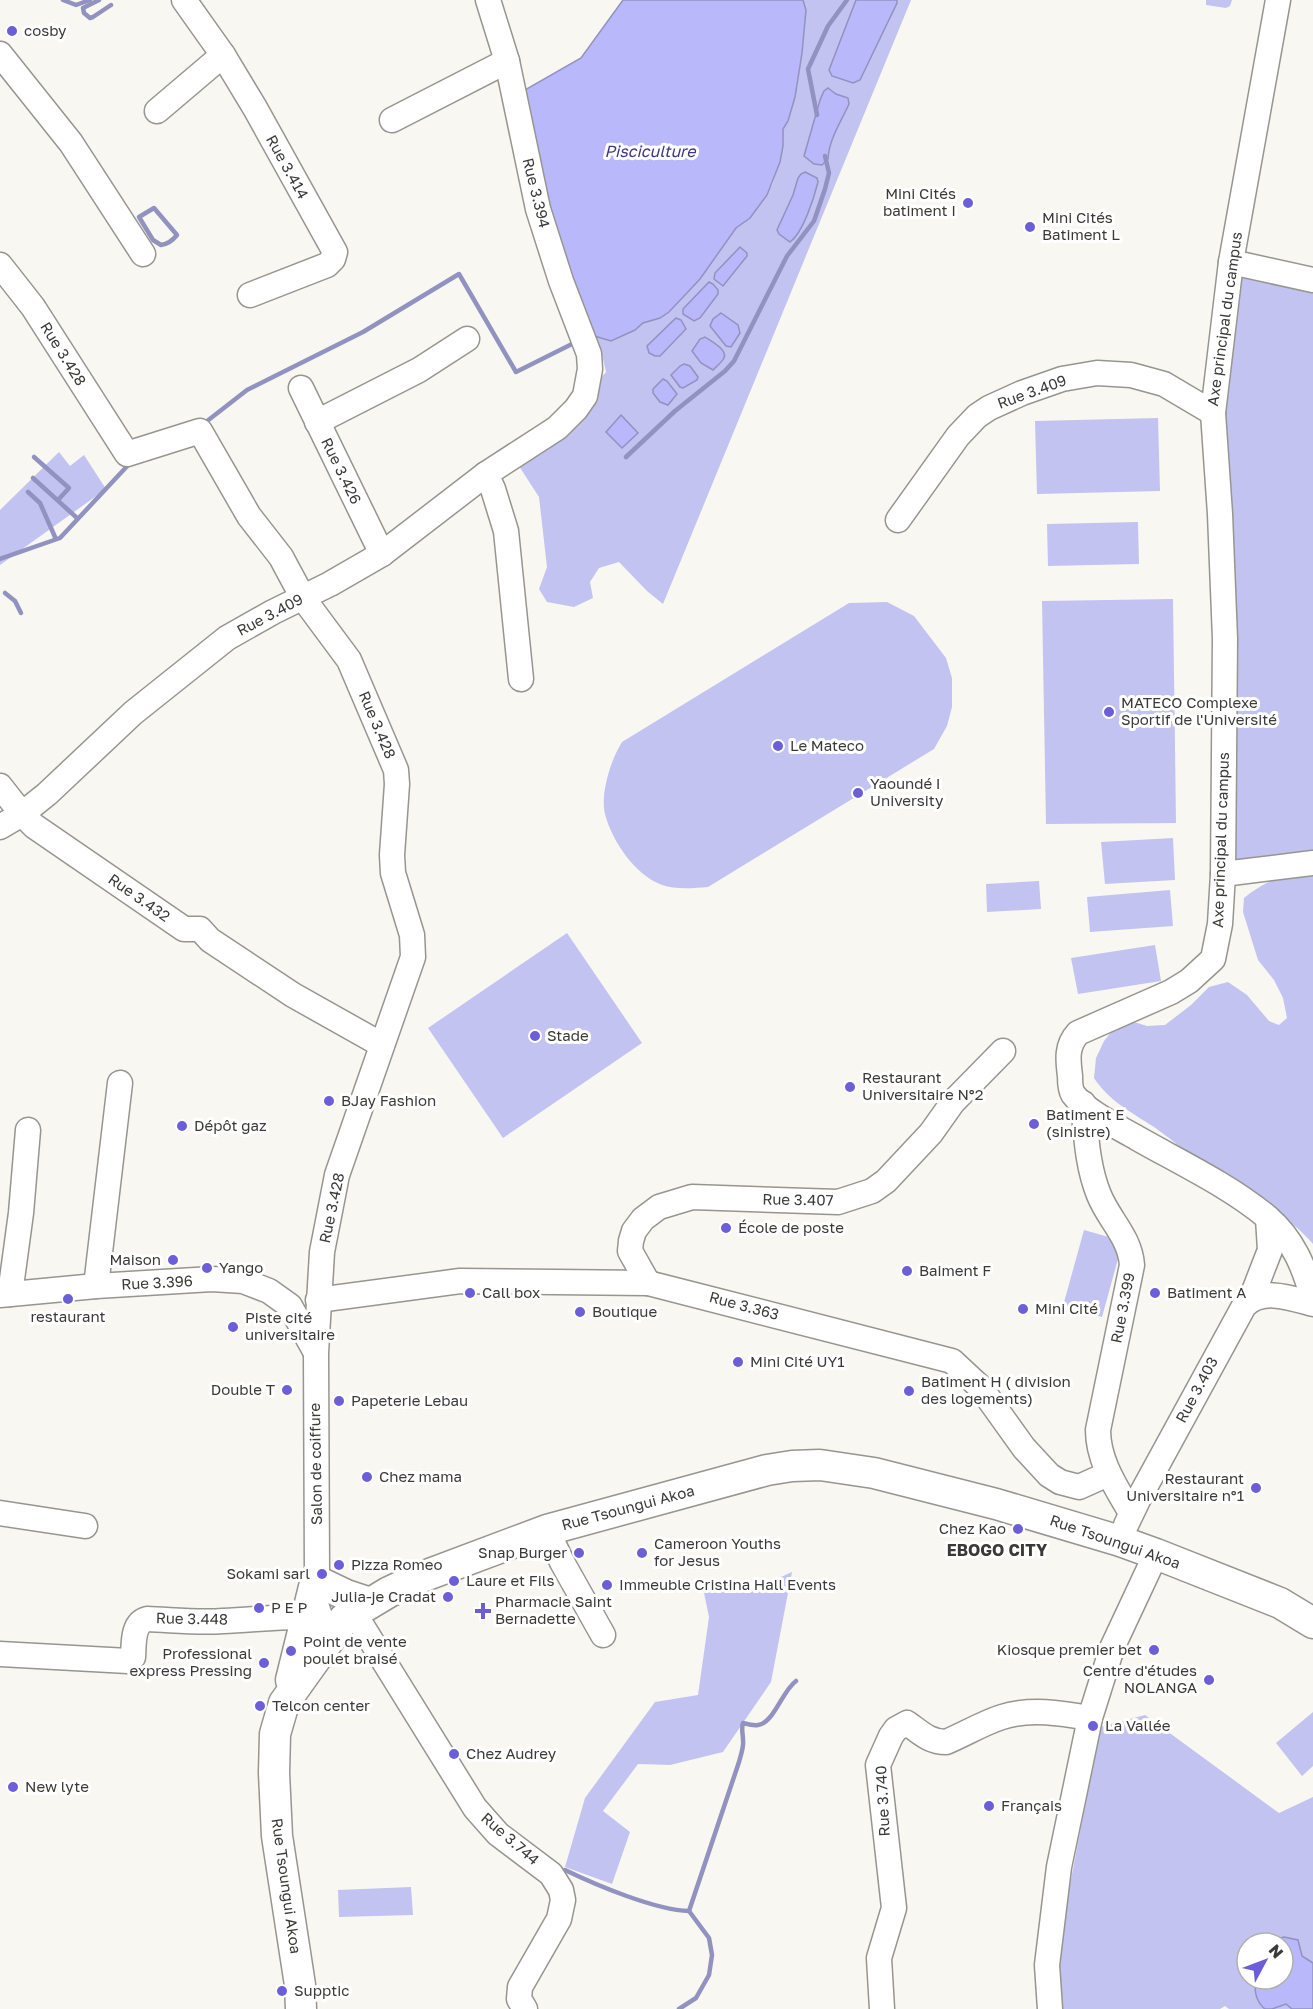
<svg xmlns="http://www.w3.org/2000/svg" width="1313" height="2009" viewBox="0 0 1313 2009" font-family="'Golos Text',sans-serif">
	<style>
		.green { fill: #c2c3f1; fill-rule: evenodd }
		.water { fill: #b8b8fa; stroke: #9292c0; stroke-width: 1.5 }
		.lines { fill: none; stroke-linecap: round; stroke-linejoin: round }
		.stream { stroke: #9292c0; stroke-width: 4.5 }
		.minor-casing { stroke: #979590; stroke-width: 27 }
		.major-casing { stroke: #979590; stroke-width: 33 }
		.minor { stroke: #fff; stroke-width: 24 }
		.major { stroke: #fff; stroke-width: 30 }
		.poi-dot { fill: #6c5ed8; stroke: #fff; stroke-width: 2 }
		.labels { text-anchor: middle; stroke-width: 6; stroke-linejoin: round; paint-order: stroke }
		.poi-label { font-size: 15px; fill: #3b3a38; stroke: #fff; text-anchor: start }
		.street-label { font-size: 15px; fill: #3b3a38; stroke: #fff }
		.water-label { font-size: 16px; font-style: italic; fill: #3f3783; stroke: #fff }
		.neighbourhood-label { font-size: 16px; font-weight: bold; fill: #3b3a38; stroke: #fff }
	</style>
	<rect width="100%" height="100%" fill="#f9f7f2"/>
	<!-- green -->
	<g class="green">
		<path d="M803,0H911L663,604L647,591L619,562L599,568L590,582L593,598L574,607L547,602L539,589L547,567L539,497L517,463L570,413L606,372L601,350L591,335L611,341L635,330L643,323L659,318L669,312L700,279L736,228L750,218L772,185L780,162L783,146V129L788,121L795,97L802,53L806,10Z"/>
		<path d="M1206,0H1232L1230,6L1226,8L1206,5Z"/>
		<path d="M1231,262L1313,280V863L1223,874L1220,514Z"/>
		<path d="M1158,418L1160,491L1037,494L1035,421Z"/>
		<path d="M59,452L70,466L84,455L106,489L0,565V510Z"/>
		<path d="M1138,522L1139,564L1048,566L1047,524Z"/>
		<path d="M1173,599L1176,823L1046,824L1042,601Z"/>
		<path d="M887,602L914,616L946,658L952,678V707L947,726L934,749L708,887C694,888 676,890 662,885C635,875 612,841 605,814C600,794 611,759 622,742L849,603Z"/>
		<path d="M1173,838L1175,880L1105,884L1101,842Z"/>
		<path d="M1313,868V1244C1286,1213 1251,1196 1217,1173C1195,1159 1175,1142 1154,1127C1131,1112 1109,1101 1094,1078L1096,1058L1104,1041L1116,1026L1131,1021L1147,1026L1165,1025L1191,1005L1209,987L1228,982L1247,995L1269,1021L1279,1025L1287,1018L1283,998L1274,980L1258,960L1243,912L1244,898C1264,881 1288,872 1313,868Z"/>
		<path d="M1039,881L1041,909L987,912L986,884Z"/>
		<path d="M1170,890L1173,926L1090,932L1087,897Z"/>
		<path d="M567,933L642,1043L503,1138L428,1028Z"/>
		<path d="M1155,945L1161,981L1078,994L1071,958Z"/>
		<path d="M1084,1230L1123,1241L1102,1317L1063,1306Z"/>
		<path d="M792,1572L771,1682L723,1752L670,1765L638,1764L603,1811L630,1832L612,1884L565,1867L585,1798L655,1702L698,1695L709,1617L702,1583L738,1580L752,1590Z"/>
		<path d="M1313,1712V1766L1302,1776L1276,1743Z"/>
		<path d="M1145,1715L1279,1813L1313,1797V2009H1229L1225,2006L1220,2009H1055L1051,1985L1100,1727ZM1247,1943H1283V1979H1247Z"/>
		<path d="M411,1887L413,1915L339,1917L338,1890Z"/>
	</g>
	<!-- water -->
	<g class="water">
		<path d="M623,0H803L806,10L802,53L795,97L788,121L783,129V146L780,162L767,195L750,218L736,228L700,279L669,312L660,318L643,323L635,330L611,341L591,335L569,291L516,95L581,58Z"/>
		<path d="M856,0H897V3L860,80L853,83L832,76L829,70Z"/>
		<path d="M828,88L836,94L848,98L849,104C841,122 829,139 828,159L822,165L814,164L804,156L820,100L824,91Z"/>
		<path d="M805,172L817,178L818,182C814,198 803,233 790,242L779,234L777,230L793,195L798,178L801,174Z"/>
		<path d="M740,247L747,253V256L723,286L714,279L715,273Z"/>
		<path d="M709,282L713,284L718,290V294L700,318L694,321L683,314V309Z"/>
		<path d="M721,313L738,325L740,333L731,347L726,346L710,326L713,319Z"/>
		<path d="M676,318L681,320L686,329L660,356H655L649,353L647,346Z"/>
		<path d="M705,337C711,341 728,350 724,358C722,362 716,367 713,370L701,363L692,351L700,339Z"/>
		<path d="M684,364L690,366L698,377L697,380L683,388L680,387L671,375L680,366Z"/>
		<path d="M663,379L667,381L677,394L668,405L660,402L653,393V389Z"/>
		<path d="M621,415L638,433L622,448L606,432Z"/>
		<path d="M1284,1937L1298,1940L1302,1956L1313,1963V2009H1292L1286,2004L1272,2009H1265C1256,2002 1253,1989 1257,1979H1283V1943H1272L1277,1939Z"/>
	</g>
	<g class="lines">
		<!-- stream -->
		<g class="stream">
			<path d="M63,0L76,5L90,0"/>
			<path d="M99,0L83,8L84,13L90,18L93,17L111,5"/>
			<path d="M817,115L808,69L828,26L847,0"/>
			<path d="M154,208L177,235C173,240 168,244 161,245L153,240L139,217Z"/>
			<path d="M202,425L247,390L363,332L459,274L516,372L578,341"/>
			<path d="M34,457L69,488L58,500"/>
			<path d="M626,457L675,411L725,371L734,361L787,256L814,221L825,189L829,173L825,156"/>
			<path d="M33,478L77,518"/>
			<path d="M28,492L40,503L55,537"/>
			<path d="M0,559L60,538L131,462"/>
			<path d="M5,593L15,601L21,613"/>
			<path d="M565,1870C596,1885 655,1910 689,1911"/>
			<path d="M689,1911L739,1762C741,1754 744,1747 743,1740C743,1733 741,1729 743,1723C747,1724 753,1726 758,1725C774,1723 782,1691 796,1681"/>
			<path d="M679,2009L696,1998L709,1975L712,1955L709,1938L689,1911"/>
		</g>
		<!-- minor casing -->
		<g class="minor-casing">
			<g id="minor">
				<path d="M184,0L223,55L255,108L335,252L333,259L327,265L250,295"/>
				<path d="M1278,0L1231,262L1213,413L1220,514L1225,639L1223,874L1220,924L1213,959L1189,981L1171,992L1078,1033C1066,1046 1068,1060 1070,1076C1070,1082 1070,1089 1073,1094C1086,1112 1118,1127 1137,1138C1181,1163 1228,1185 1267,1217C1293,1239 1305,1268 1313,1300"/>
				<path d="M0,54L71,143L143,254"/>
				<path d="M157,111L223,55"/>
				<path d="M392,120L507,61"/>
				<path d="M1231,262L1313,280"/>
				<path d="M0,265L33,307L127,454L200,431L249,516L281,557L303,598L349,660L396,770L397,784L392,855L393,873L412,935L413,957L337,1175L322,1252L316,1353L317,1574C311,1598 318,1616 331,1636"/>
				<path d="M301,388L382,554"/>
				<path d="M317,422L419,370L467,339"/>
				<path d="M486,474L493,489L506,531L521,679"/>
				<path d="M898,520L958,436L977,416L989,408L1022,393L1062,379L1097,373L1131,375L1164,384L1213,413"/>
				<path d="M0,786L22,814L34,826L184,929H200L210,940L293,995L382,1045"/>
				<path d="M0,827L22,814L47,794L133,713L227,638L273,612L330,584L382,554L486,474L557,428L576,409L585,396L590,369L589,354L561,281L538,209L507,61L488,0"/>
				<path d="M1223,874L1313,863"/>
				<path d="M1083,1103C1086,1133 1087,1166 1099,1195C1109,1220 1130,1237 1132,1265L1098,1430C1098,1461 1116,1487 1131,1513"/>
				<path d="M648,1283L630,1251L631,1241L634,1231L643,1219L659,1207L692,1197L838,1202L872,1191L886,1181L931,1133L953,1102L1003,1051"/>
				<path d="M96,1286L120,1083"/>
				<path d="M10,1294L21,1213L28,1130"/>
				<path d="M0,1295L96,1286L212,1279L243,1281L269,1291L290,1306L315,1351"/>
				<path d="M1251,1299L1270,1250L1268,1218"/>
				<path d="M318,1300L460,1281L648,1283L952,1361L981,1388L1024,1448L1049,1475L1060,1482L1079,1487L1108,1474"/>
				<path d="M0,1513L85,1526"/>
				<path d="M1126,1525L1138,1500L1244,1306C1262,1287 1291,1298 1313,1304"/>
				<path d="M547,1530L562,1562L603,1635"/>
				<path d="M354,1613L475,1808L498,1834L551,1874L561,1890L563,1900L559,1919L520,1987L519,1999L525,2009"/>
				<path d="M0,1654L128,1661L133,1657C134,1644 132,1623 147,1619C173,1620 198,1623 223,1621C252,1620 279,1616 308,1617"/>
				<path d="M882,2009L879,1958L894,1908L878,1765L891,1736L896,1729L907,1723C920,1732 929,1742 946,1742C965,1734 983,1723 1002,1717C1030,1708 1061,1713 1090,1718"/>
				<path d="M1050,2009L1047,1965L1059,1867L1090,1718L1112,1648L1156,1554"/>
			</g>
		</g>
		<!-- major casing -->
		<g class="major-casing">
			<g id="major">
				<path d="M323,1584L346,1595L370,1603"/>
				<path d="M291,1680L314,1587"/>
				<path d="M301,2009L300,1985L277,1836L274,1773L275,1734L284,1703L344,1619L389,1592L419,1578L547,1530L767,1470L792,1466L820,1465L874,1473L996,1504L1120,1541L1156,1554L1280,1603L1313,1623"/>
			</g>
		</g>
		<!-- minor -->
		<use href="#minor" class="minor"/>
		<!-- major -->
		<use href="#major" class="major"/>
	</g>
	<!-- markers -->
	<g class="poi-dot">
		<circle cx="12" cy="31" r="6"/>
		<circle cx="968" cy="203" r="6"/>
		<circle cx="1030" cy="227" r="6"/>
		<circle cx="1109" cy="712" r="6"/>
		<circle cx="778" cy="746" r="6"/>
		<circle cx="858" cy="793" r="6"/>
		<circle cx="535" cy="1036" r="6"/>
		<circle cx="850" cy="1087" r="6"/>
		<circle cx="329" cy="1101" r="6"/>
		<circle cx="1034" cy="1124" r="6"/>
		<circle cx="182" cy="1126" r="6"/>
		<circle cx="726" cy="1228" r="6"/>
		<circle cx="173" cy="1260" r="6"/>
		<circle cx="207" cy="1268" r="6"/>
		<circle cx="907" cy="1271" r="6"/>
		<circle cx="470" cy="1293" r="6"/>
		<circle cx="1155" cy="1293" r="6"/>
		<circle cx="68" cy="1299" r="6"/>
		<circle cx="1023" cy="1309" r="6"/>
		<circle cx="580" cy="1312" r="6"/>
		<circle cx="233" cy="1327" r="6"/>
		<circle cx="738" cy="1362" r="6"/>
		<circle cx="287" cy="1390" r="6"/>
		<circle cx="909" cy="1391" r="6"/>
		<circle cx="339" cy="1401" r="6"/>
		<circle cx="367" cy="1477" r="6"/>
		<circle cx="1256" cy="1488" r="6"/>
		<circle cx="1018" cy="1529" r="6"/>
		<circle cx="579" cy="1553" r="6"/>
		<circle cx="642" cy="1553" r="6"/>
		<circle cx="339" cy="1565" r="6"/>
		<circle cx="322" cy="1574" r="6"/>
		<circle cx="454" cy="1581" r="6"/>
		<circle cx="607" cy="1585" r="6"/>
		<circle cx="448" cy="1597" r="6"/>
		<circle cx="259" cy="1608" r="6"/>
		<path d="M480 1602h6v6h6v6h-6v6h-6v-6h-6v-6h6z"/>
		<circle cx="1154" cy="1650" r="6"/>
		<circle cx="291" cy="1651" r="6"/>
		<circle cx="264" cy="1663" r="6"/>
		<circle cx="1209" cy="1680" r="6"/>
		<circle cx="260" cy="1706" r="6"/>
		<circle cx="1093" cy="1726" r="6"/>
		<circle cx="454" cy="1754" r="6"/>
		<circle cx="13" cy="1787" r="6"/>
		<circle cx="989" cy="1806" r="6"/>
		<circle cx="282" cy="1991" r="6"/>
	</g>
	<g class="labels">
		<!-- poi labels -->
		<g class="poi-label">
			<text x="24" y="36">cosby</text>
			<text x="956" y="199" text-anchor="end">Mini Cités<tspan x="956" dy="17">batiment I</tspan></text>
			<text x="1042" y="223">Mini Cités<tspan x="1042" dy="17">Batiment L</tspan></text>
			<text x="1121" y="708">MATECO Complexe<tspan x="1121" dy="17">Sportif de l'Université</tspan></text>
			<text x="790" y="751">Le Mateco</text>
			<text x="870" y="789">Yaoundé I<tspan x="870" dy="17">University</tspan></text>
			<text x="547" y="1041">Stade</text>
			<text x="862" y="1083">Restaurant<tspan x="862" dy="17">Universitaire N°2</tspan></text>
			<text x="341" y="1106">BJay Fashion</text>
			<text x="1046" y="1120">Batiment E<tspan x="1046" dy="17">(sinistre)</tspan></text>
			<text x="194" y="1131">Dépôt gaz</text>
			<text x="738" y="1233">École de poste</text>
			<text x="161" y="1265" text-anchor="end">Maison</text>
			<text x="219" y="1273">Yango</text>
			<text x="919" y="1276">Baiment F</text>
			<text x="482" y="1298">Call box</text>
			<text x="1167" y="1298">Batiment A</text>
			<text x="1035" y="1314">Mini Cité</text>
			<text x="592" y="1317">Boutique</text>
			<text x="68" y="1322" text-anchor="middle">restaurant</text>
			<text x="245" y="1323">Piste cité<tspan x="245" dy="17">universitaire</tspan></text>
			<text x="750" y="1367">Mini Cité UY1</text>
			<text x="921" y="1387">Batiment H ( division<tspan x="921" dy="17">des logements)</tspan></text>
			<text x="275" y="1395" text-anchor="end">Double T</text>
			<text x="351" y="1406">Papeterie Lebau</text>
			<text x="379" y="1482">Chez mama</text>
			<text x="1244" y="1484" text-anchor="end">Restaurant<tspan x="1244" dy="17">Universitaire n°1</tspan></text>
			<text x="1006" y="1534" text-anchor="end">Chez Kao</text>
			<text x="654" y="1549">Cameroon Youths<tspan x="654" dy="17">for Jesus</tspan></text>
			<text x="567" y="1558" text-anchor="end">Snap Burger</text>
			<text x="351" y="1570">Pizza Romeo</text>
			<text x="310" y="1579" text-anchor="end">Sokami sarl</text>
			<text x="466" y="1586">Laure et Fils</text>
			<text x="619" y="1590">Immeuble Cristina Hall Events</text>
			<text x="436" y="1602" text-anchor="end">Julia-je Cradat</text>
			<text x="495" y="1607">Pharmacie Saint<tspan x="495" dy="17">Bernadette</tspan></text>
			<text x="271" y="1613">P E P</text>
			<text x="303" y="1647">Point de vente<tspan x="303" dy="17">poulet braisé</tspan></text>
			<text x="1142" y="1655" text-anchor="end">Kiosque premier bet</text>
			<text x="252" y="1659" text-anchor="end">Professional<tspan x="252" dy="17">express Pressing</tspan></text>
			<text x="1197" y="1676" text-anchor="end">Centre d'études<tspan x="1197" dy="17">NOLANGA</tspan></text>
			<text x="272" y="1711">Telcon center</text>
			<text x="1105" y="1731">La Vallée</text>
			<text x="466" y="1759">Chez Audrey</text>
			<text x="25" y="1792">New lyte</text>
			<text x="1001" y="1811">Français</text>
			<text x="294" y="1996">Supptic</text>
		</g>
		<!-- street labels -->
		<g class="street-label">
			<text transform="translate(287 167) rotate(61)" y="5">Rue 3.414</text>
			<text transform="translate(536 193) rotate(76)" y="5">Rue 3.394</text>
			<text transform="translate(1225 319) rotate(-82)" y="5">Axe principal du campus</text>
			<text transform="translate(63 354) rotate(58)" y="5">Rue 3.428</text>
			<text transform="translate(1032 392) rotate(-20)" y="5">Rue 3.409</text>
			<text transform="translate(341 471) rotate(64)" y="5">Rue 3.426</text>
			<text transform="translate(270 615) rotate(-28)" y="5">Rue 3.409</text>
			<text transform="translate(377 725) rotate(67)" y="5">Rue 3.428</text>
			<text transform="translate(1221 840) rotate(-88)" y="5">Axe principal du campus</text>
			<text transform="translate(139 898) rotate(35)" y="5">Rue 3.432</text>
			<text transform="translate(798 1200) rotate(1)" y="5">Rue 3.407</text>
			<text transform="translate(332 1208) rotate(-78)" y="5">Rue 3.428</text>
			<text transform="translate(157 1283) rotate(-3)" y="5">Rue 3.396</text>
			<text transform="translate(744 1306) rotate(15)" y="5">Rue 3.363</text>
			<text transform="translate(1123 1308) rotate(-79)" y="5">Rue 3.399</text>
			<text transform="translate(1197 1390) rotate(-62)" y="5">Rue 3.403</text>
			<text transform="translate(316 1464) rotate(-91)" y="5">Salon de coiffure</text>
			<text transform="translate(628 1508) rotate(-15)" y="5">Rue Tsoungui Akoa</text>
			<text transform="translate(1115 1542) rotate(19)" y="5">Rue Tsoungui Akoa</text>
			<text transform="translate(192 1619) rotate(1)" y="5">Rue 3.448</text>
			<text transform="translate(883 1801) rotate(-93)" y="5">Rue 3.740</text>
			<text transform="translate(510 1839) rotate(41)" y="5">Rue 3.744</text>
			<text transform="translate(286 1886) rotate(82)" y="5">Rue Tsoungui Akoa</text>
		</g>
		<!-- water labels -->
		<g class="water-label">
			<text x="650" y="157">Pisciculture</text>
		</g>
		<!-- neighbourhood labels -->
		<g class="neighbourhood-label">
			<text x="997" y="1556">EBOGO CITY</text>
		</g>
	</g>
	<!-- north arrow -->
	<g transform="translate(1265 1961) rotate(49)"><circle r="28" fill="#ffffff" stroke="#b1b0af" stroke-width="1.5"/>
	<path d="M0-4.5L10 22L0 15L-10 22Z" fill="#6c5ed8"/>
	<text y="-9" font-size="16" font-weight="bold" text-anchor="middle" fill="#3b3a38">N</text>
	</g>
</svg>
